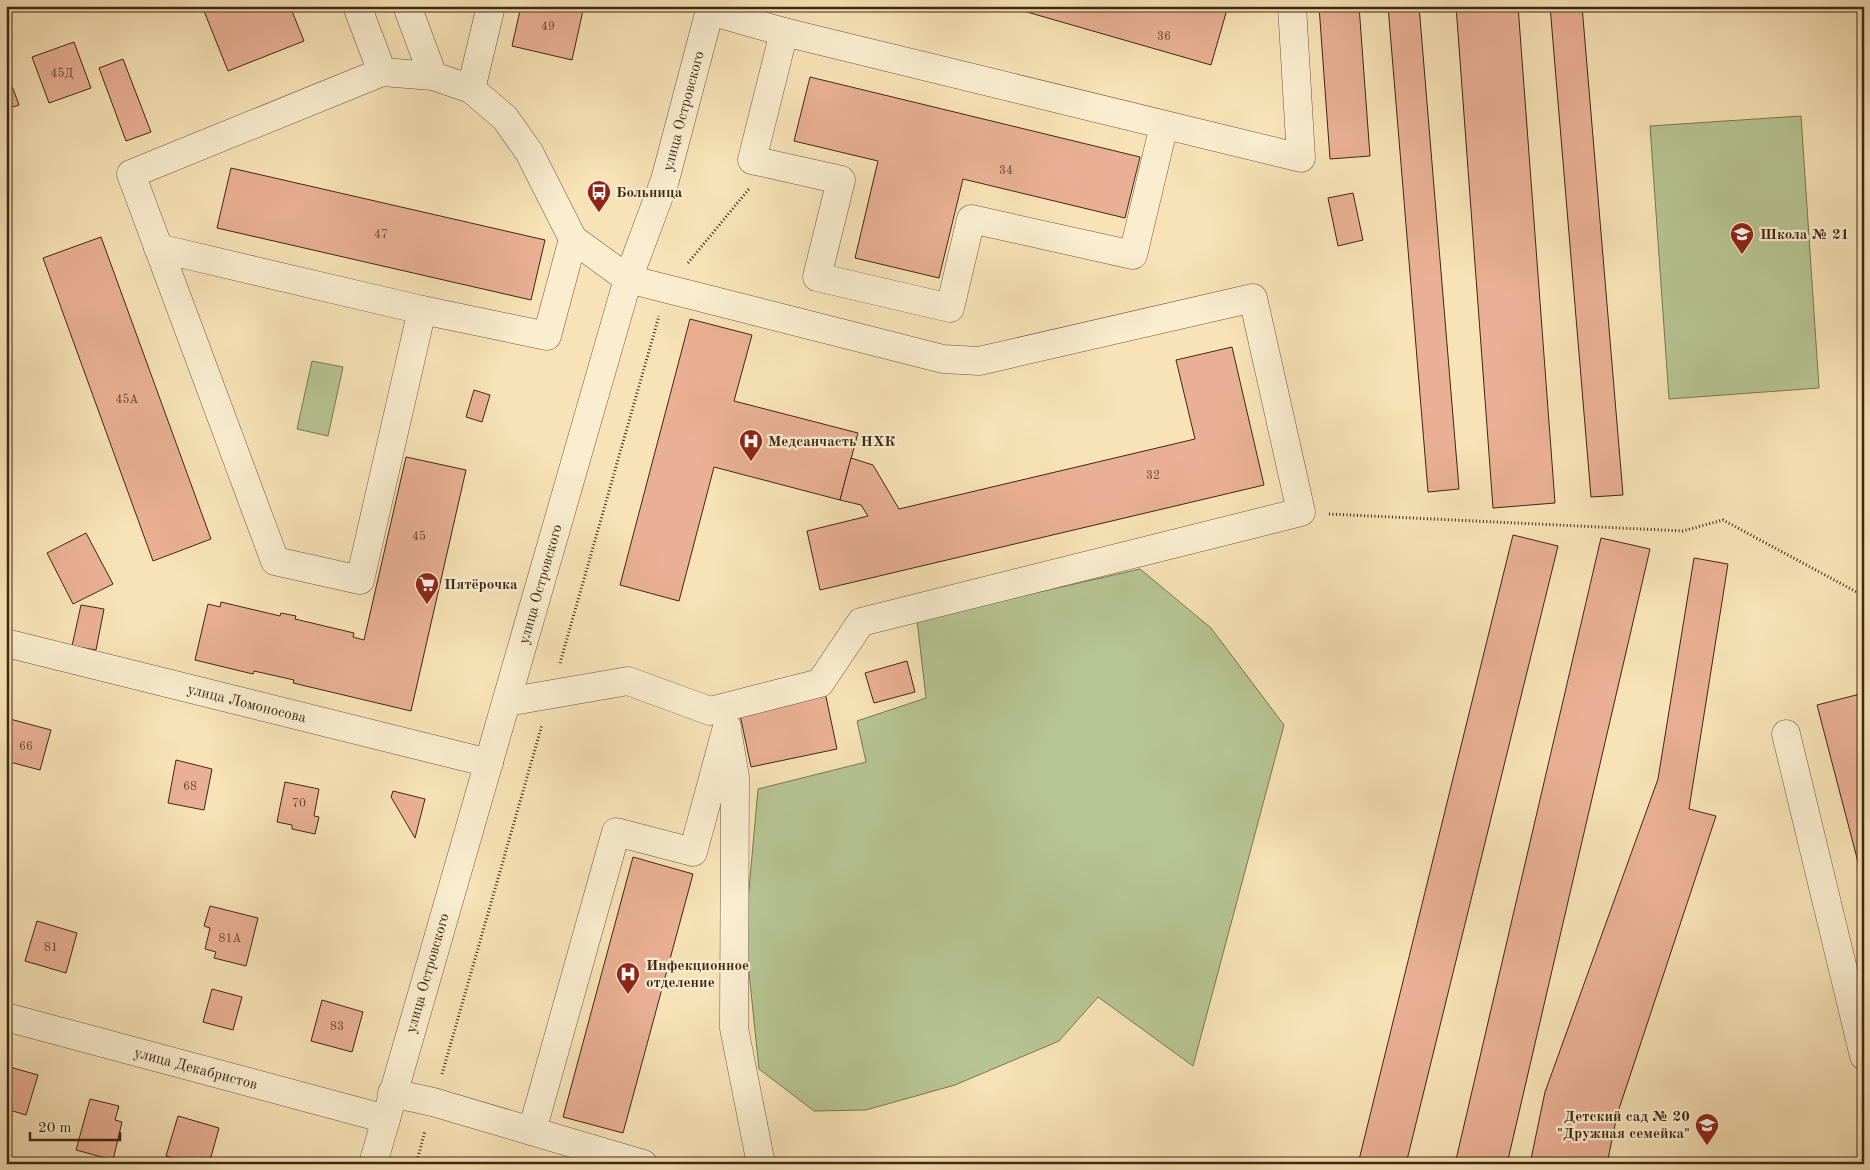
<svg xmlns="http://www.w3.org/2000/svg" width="1870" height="1170" viewBox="0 0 1870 1170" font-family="'Old Standard TT',serif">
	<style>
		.green { fill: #b7c593; stroke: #7b7653 }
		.building { fill: #eab095; stroke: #3f2713 }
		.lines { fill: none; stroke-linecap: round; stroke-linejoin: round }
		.minor-casing { stroke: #6d563c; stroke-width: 29 }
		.path { stroke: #3f2713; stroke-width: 3; stroke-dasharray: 1 2.5; stroke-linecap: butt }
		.minor { stroke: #faedd0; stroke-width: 28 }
		.labels { text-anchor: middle; stroke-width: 4.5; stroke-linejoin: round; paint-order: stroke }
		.number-label { font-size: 12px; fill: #6a4934 }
		.street-label { font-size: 15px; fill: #3f2713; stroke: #faedd0 }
		.poi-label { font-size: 15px; font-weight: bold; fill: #3f2713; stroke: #faedd0; text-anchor: start }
	</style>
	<rect width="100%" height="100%" fill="#f7e3b7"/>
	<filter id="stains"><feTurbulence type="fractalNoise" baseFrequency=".004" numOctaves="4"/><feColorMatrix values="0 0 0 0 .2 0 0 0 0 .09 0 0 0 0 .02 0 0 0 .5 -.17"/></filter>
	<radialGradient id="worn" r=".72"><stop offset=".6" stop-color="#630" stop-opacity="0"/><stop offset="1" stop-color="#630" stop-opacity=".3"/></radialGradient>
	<!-- green -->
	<g class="green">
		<path d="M1801,116L1819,388L1669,399L1650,126Z"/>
		<path d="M312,361L343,367L328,436L297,429Z"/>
		<path d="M1140,569L1211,628L1284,725L1193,1066L1098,997L1059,1041L955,1085L866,1110L814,1111L759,1069L745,934L758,789L866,762L857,721L926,698L917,620Z"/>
	</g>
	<!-- building -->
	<g class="building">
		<path d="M202,6H290L304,41L228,71Z"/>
		<path d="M521,6H584L572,60L512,46Z"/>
		<path d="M1006,6H1228L1211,65Z"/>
		<path d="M1319,6H1359L1370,156L1330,159Z"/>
		<path d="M1388,6H1419L1459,489L1428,492Z"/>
		<path d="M1456,6H1518L1555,503L1493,508Z"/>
		<path d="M1550,6H1582L1623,495L1591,497Z"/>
		<path d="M74,42L91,88L49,103L32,57Z"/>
		<path d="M123,59L151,132L126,141L99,68Z"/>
		<path d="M6,70L19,105L6,109Z"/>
		<path d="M810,77L1140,157L1125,218L963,179L939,278L855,258L878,161L794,141Z"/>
		<path d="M231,168L545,240L531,300L217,228Z"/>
		<path d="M1353,193L1363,240L1338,246L1328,198Z"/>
		<path d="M101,237L211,539L153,561L43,258Z"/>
		<path d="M690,319L752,335L734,401L858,433L840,500L714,467L679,601L620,585Z"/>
		<path d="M1232,347L1264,485L820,590L807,531L868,516L861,505L840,500L851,458L873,465L899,509L1195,439L1176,360Z"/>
		<path d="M474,390L490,395L482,422L466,417Z"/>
		<path d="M406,457L466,470L411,711L293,683L294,680L254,671L253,674L195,660L208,604L220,607L221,602L280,616L281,613L296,616L295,619L354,633L353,637L364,640Z"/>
		<path d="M86,533L113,584L73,604L47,553Z"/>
		<path d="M1513,535L1558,546L1406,1164H1358Z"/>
		<path d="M1601,538L1650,549L1507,1164H1455Z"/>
		<path d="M1694,558L1728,564L1689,809L1716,816L1617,1115L1607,1164H1530L1545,1092L1658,779Z"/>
		<path d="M81,605L104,609L96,650L72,646Z"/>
		<path d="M907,661L915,692L874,703L865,673Z"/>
		<path d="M825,692L837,749L751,767L739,710Z"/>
		<path d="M1864,693V885L1817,705Z"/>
		<path d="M10,719L51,730L40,770L6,761V732Z"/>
		<path d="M176,760L212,769L204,810L168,803Z"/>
		<path d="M285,782L319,789L314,816L319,817L315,834L292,829V825L277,822Z"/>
		<path d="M393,791L425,799L415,838L391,797Z"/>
		<path d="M633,857L693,874L623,1133L563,1117Z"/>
		<path d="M210,906L258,918L246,966L214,958L216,952L205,949L210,928L204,926Z"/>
		<path d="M37,921L77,933L66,973L25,961Z"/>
		<path d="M212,989L242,997L233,1030L203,1022Z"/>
		<path d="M322,1000L363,1012L352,1052L311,1041Z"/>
		<path d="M6,1066L38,1075L26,1115L6,1109Z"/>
		<path d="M90,1099L119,1106L115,1120L122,1122L113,1160L76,1150Z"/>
		<path d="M178,1116L219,1128L209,1164H194L166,1156Z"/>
	</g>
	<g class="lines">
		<!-- minor casing -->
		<g class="minor-casing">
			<g id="minor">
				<path d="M357,6L382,72L433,76L471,89L505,118L529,152L573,239L628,279L943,359L979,361L1253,298L1301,512L861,622L820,683L710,711L628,681L507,702"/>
				<path d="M407,6L433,76"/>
				<path d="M710,11L784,32L1301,158L1292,6"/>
				<path d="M784,32L752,160L841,180L817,277L950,308L971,219L1133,255L1164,125"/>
				<path d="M382,72L131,174L275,561L360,580L422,310L547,336L573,239"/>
				<path d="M471,89L491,6"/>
				<path d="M158,248L422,310"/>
				<path d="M6,643L489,763"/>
				<path d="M1786,734L1864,1056"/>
				<path d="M728,736L735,777L734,1028L761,1164"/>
				<path d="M6,1017L386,1119"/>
				<path d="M392,1093L433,1102L643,1164"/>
				<path d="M532,1131L616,832L693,852L727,727"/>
				<path d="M373,1164L628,279L665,180L711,6"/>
			</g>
		</g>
		<!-- path -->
		<g class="path">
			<path d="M688,263L749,189"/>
			<path d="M1329,514L1683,531L1723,520L1864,596"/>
			<path d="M560,663L659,316"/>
			<path d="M442,1074L542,725"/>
			<path d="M416,1164L425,1131"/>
		</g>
		<!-- minor -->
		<use href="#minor" class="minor"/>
	</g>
	<!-- icons -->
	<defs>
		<g id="bus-pin" transform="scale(1.25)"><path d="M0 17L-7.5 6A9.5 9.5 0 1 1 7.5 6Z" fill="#8f2418" stroke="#faedd0"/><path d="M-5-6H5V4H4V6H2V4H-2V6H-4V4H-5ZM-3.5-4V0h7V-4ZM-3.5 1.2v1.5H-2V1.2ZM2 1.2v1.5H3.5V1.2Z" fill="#fff"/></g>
		<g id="school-pin" transform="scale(1.25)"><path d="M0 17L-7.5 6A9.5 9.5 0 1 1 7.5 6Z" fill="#8f2418" stroke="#faedd0"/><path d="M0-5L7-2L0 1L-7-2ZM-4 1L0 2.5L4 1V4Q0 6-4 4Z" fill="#fff"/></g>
		<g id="hospital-pin" transform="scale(1.25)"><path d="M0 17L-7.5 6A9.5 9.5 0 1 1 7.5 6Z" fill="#8f2418" stroke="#faedd0"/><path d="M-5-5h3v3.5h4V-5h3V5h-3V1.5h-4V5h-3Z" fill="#fff"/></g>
		<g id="supermarket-pin" transform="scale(1.25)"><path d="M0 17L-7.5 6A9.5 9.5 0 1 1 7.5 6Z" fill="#8f2418" stroke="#faedd0"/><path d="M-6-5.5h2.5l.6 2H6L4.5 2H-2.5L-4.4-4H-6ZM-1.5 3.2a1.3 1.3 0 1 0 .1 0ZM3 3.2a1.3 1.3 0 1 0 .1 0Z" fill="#fff"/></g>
	</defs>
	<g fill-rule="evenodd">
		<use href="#bus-pin" x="599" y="192"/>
		<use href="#school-pin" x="1742" y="234"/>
		<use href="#hospital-pin" x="751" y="441"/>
		<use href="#supermarket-pin" x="427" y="584"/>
		<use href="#hospital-pin" x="628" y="974"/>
		<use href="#school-pin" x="1707" y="1125"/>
	</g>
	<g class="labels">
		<!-- number labels -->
		<g class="number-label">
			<text x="548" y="30">49</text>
			<text x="1164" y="40">36</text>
			<text x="62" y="77">45Д</text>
			<text x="1006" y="174">34</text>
			<text x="381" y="238">47</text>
			<text x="127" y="403">45А</text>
			<text x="1153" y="479">32</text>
			<text x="419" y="540">45</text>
			<text x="26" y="750">66</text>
			<text x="190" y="790">68</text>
			<text x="299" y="807">70</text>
			<text x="230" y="942">81А</text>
			<text x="51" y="951">81</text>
			<text x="337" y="1030">83</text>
		</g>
		<!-- street labels -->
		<g class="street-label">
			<text transform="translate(683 111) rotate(-75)" y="5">улица Островского</text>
			<text transform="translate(540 584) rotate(-74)" y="5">улица Островского</text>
			<text transform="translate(247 703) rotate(14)" y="5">улица Ломоносова</text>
			<text transform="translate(427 973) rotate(-74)" y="5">улица Островского</text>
			<text transform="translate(196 1068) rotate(15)" y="5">улица Декабристов</text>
		</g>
		<!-- poi labels -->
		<g class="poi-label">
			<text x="616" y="197">Больница</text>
			<text x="1760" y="239">Школа № 21</text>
			<text x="768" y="446">Медсанчасть НХК</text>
			<text x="444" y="589">Пятёрочка</text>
			<text x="646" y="970">Инфекционное<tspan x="646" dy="17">отделение</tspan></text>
			<text x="1690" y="1121" text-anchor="end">Детский сад № 20<tspan x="1690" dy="17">"Дружная семейка"</tspan></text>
		</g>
	</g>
	<!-- margin -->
	<rect width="1870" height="1170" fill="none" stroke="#f7e3b7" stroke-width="25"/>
	<rect x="8" y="8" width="1855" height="1155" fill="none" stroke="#3f2713" stroke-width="2.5"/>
	<rect x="12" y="12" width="1845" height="1145" fill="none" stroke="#3f2713"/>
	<!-- scale -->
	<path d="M30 1132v8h90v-8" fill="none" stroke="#3f2713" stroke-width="2.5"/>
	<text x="38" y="1132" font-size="15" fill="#3f2713" stroke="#faedd0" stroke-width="4" paint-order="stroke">20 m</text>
	<rect width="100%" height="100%" filter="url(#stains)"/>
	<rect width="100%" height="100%" fill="url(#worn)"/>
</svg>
